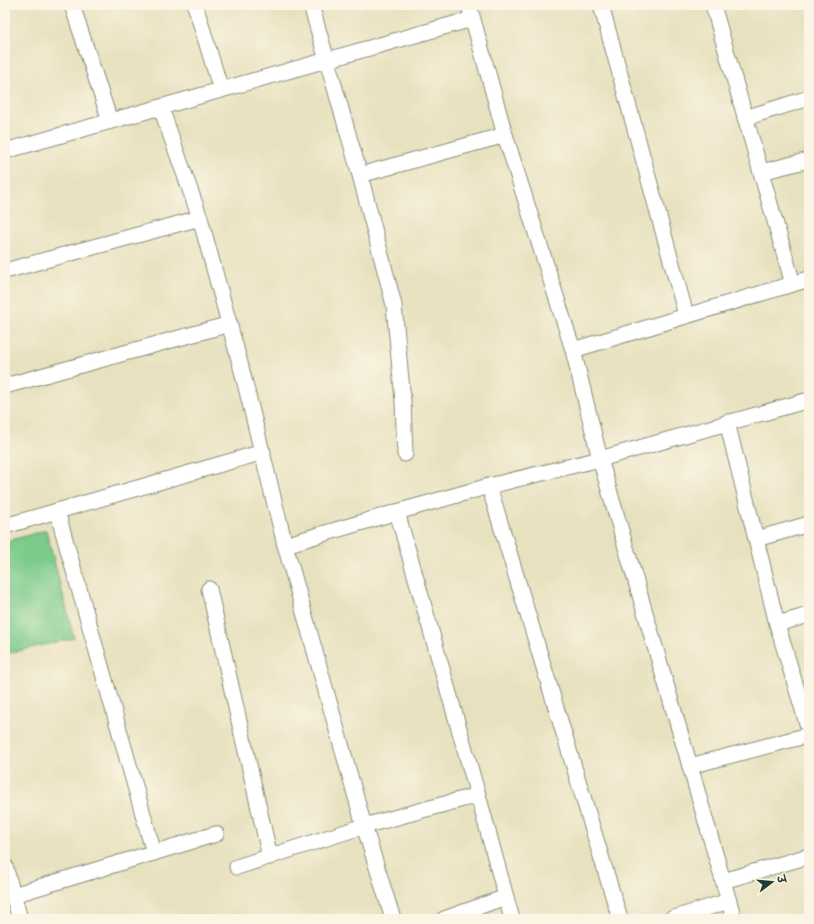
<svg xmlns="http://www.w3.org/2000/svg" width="814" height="924" viewBox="0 0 814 924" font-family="Mynerve,'Playpen Sans Deva',sans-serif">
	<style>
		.green { fill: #7bcb8b; stroke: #4d8460 }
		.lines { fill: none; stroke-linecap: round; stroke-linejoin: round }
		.minor-casing { stroke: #848f7a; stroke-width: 17 }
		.minor { stroke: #fff; stroke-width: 15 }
	</style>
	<rect width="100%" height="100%" fill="#fcf5e5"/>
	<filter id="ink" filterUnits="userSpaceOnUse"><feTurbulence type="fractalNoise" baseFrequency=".025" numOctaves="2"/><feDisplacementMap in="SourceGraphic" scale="8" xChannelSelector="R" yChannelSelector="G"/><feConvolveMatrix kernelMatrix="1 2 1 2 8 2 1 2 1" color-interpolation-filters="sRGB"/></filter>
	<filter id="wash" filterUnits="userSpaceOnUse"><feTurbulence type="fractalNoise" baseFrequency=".012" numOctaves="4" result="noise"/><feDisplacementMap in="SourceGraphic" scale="16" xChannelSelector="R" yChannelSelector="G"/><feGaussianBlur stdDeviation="0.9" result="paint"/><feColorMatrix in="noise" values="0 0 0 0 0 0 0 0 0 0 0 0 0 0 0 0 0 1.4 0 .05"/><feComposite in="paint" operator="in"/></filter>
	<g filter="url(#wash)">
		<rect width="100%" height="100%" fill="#e8e1bf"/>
		<!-- green -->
		<path class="green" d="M46,530L74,638L5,654V542Z"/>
	</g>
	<g filter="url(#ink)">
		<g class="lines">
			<!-- minor casing -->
			<g class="minor-casing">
				<g id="minor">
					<path d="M72,5L110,121"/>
					<path d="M195,5L221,90"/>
					<path d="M311,5L360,175L394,305L403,401L405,454"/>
					<path d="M469,5L505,135L573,350L600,459L690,766L734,919"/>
					<path d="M601,5L686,315"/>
					<path d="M713,5L793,284"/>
					<path d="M161,108L200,218L240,363L285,545L364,826L393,919"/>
					<path d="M745,118L809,98"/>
					<path d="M5,151L472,19"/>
					<path d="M761,172L809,160"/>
					<path d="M360,175L505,135"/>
					<path d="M5,271L200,218"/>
					<path d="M573,350L809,279"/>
					<path d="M5,386L230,324"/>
					<path d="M727,422L777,624L809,730"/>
					<path d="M489,486L620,919"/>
					<path d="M57,511L154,853"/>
					<path d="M397,512L478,795L512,919"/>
					<path d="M5,526L263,452"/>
					<path d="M756,539L809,524"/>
					<path d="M285,545L397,512L489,486L600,459L809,400"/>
					<path d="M209,589L270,857"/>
					<path d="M777,624L809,615"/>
					<path d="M690,766L809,735"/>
					<path d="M5,866L20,919"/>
					<path d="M237,867L364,826L478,795"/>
					<path d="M723,881L809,856"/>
					<path d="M13,895L216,834"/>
					<path d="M444,919L506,897"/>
					<path d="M671,919L729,901"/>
				</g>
			</g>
			<!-- minor -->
			<use href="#minor" class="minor"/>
		</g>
	</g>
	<!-- margin -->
	<rect width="814" height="924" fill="none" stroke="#fcf5e5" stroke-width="20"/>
	<!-- north arrow -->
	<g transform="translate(772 882) rotate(74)" stroke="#fcf5e5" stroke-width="3" paint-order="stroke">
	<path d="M0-3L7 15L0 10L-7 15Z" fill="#1f3d34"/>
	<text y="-6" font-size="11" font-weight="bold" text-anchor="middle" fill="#1f3d34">उ</text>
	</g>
</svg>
